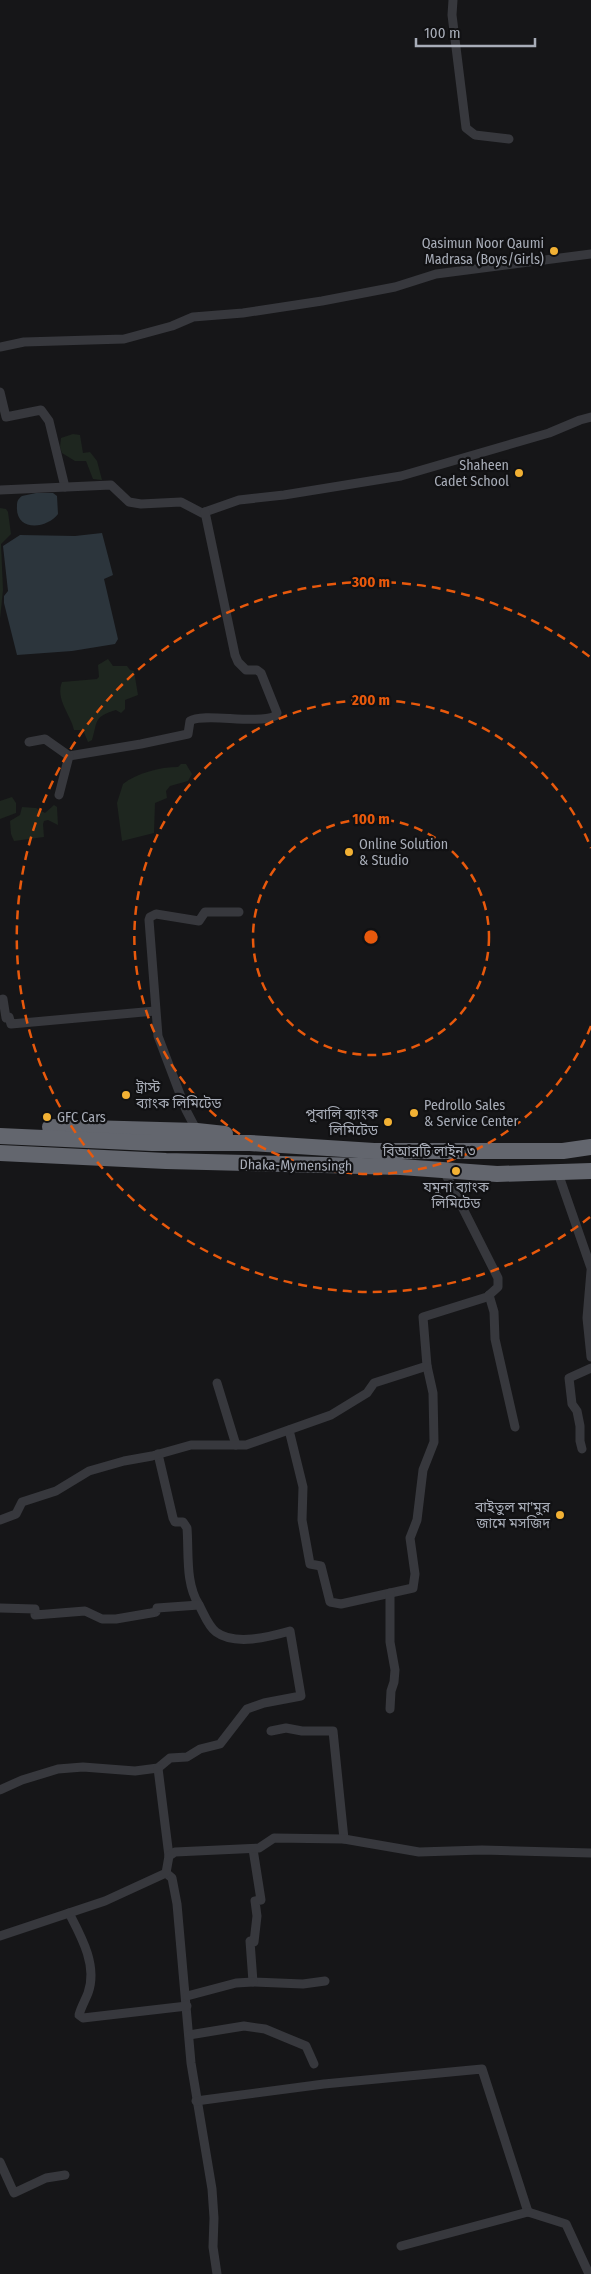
<svg xmlns="http://www.w3.org/2000/svg" width="591" height="2274" viewBox="0 0 591 2274" font-family="'Fira Sans Condensed','Noto Sans Bengali',sans-serif">
	<style>
		.green { fill: #1e261f }
		.water { fill: #2c353c }
		.lines { fill: none; stroke-linecap: round; stroke-linejoin: round }
		.street { stroke: #37383d; stroke-width: 9 }
		.highway { stroke: #63666e; stroke-width: 16 }
		.ring { fill: none; stroke: #e8590c; stroke-width: 2.5; stroke-dasharray: 9 6 }
		.poi-dot { fill: #f2b134; stroke: #111113; stroke-width: 2 }
		.labels { text-anchor: middle; stroke-width: 4.5; stroke-linejoin: round; paint-order: stroke }
		.poi-label { font-size: 14px; fill: #a8adb8; stroke: #111113; text-anchor: end }
		.street-label { font-size: 14px; fill: #a8adb8; stroke: #111113 }
		.centre { fill: #e8590c; stroke: #111113; stroke-width: 2.5 }
		.ring-label { font-size: 15px; text-anchor: middle; font-weight: bold; fill: #e8590c; stroke: #111113; stroke-width: 4.5; stroke-linejoin: round; paint-order: stroke }
	</style>
	<rect width="100%" height="100%" fill="#161618"/>
	<!-- green -->
	<g class="green">
		<path d="M73,434L80,435L83,453L90,452L97,461L102,480L93,479L86,461H75L62,453L60,447L61,438Z"/>
		<path d="M0,508L6,509L8,512L11,534L1,544L3,590L0,619Z"/>
		<path d="M108,659L113,666H127L130,670L134,671L138,695L125,700V709L121,713L116,710C93,717 98,721 92,740L88,742L83,730H74C71,715 55,699 62,682L97,679L99,677L98,665Z"/>
		<path d="M181,764H186L192,774L188,781L170,786L166,791L167,798L155,803L154,833L122,841L117,803L123,784C137,773 160,767 178,767Z"/>
		<path d="M12,797L16,803V813L0,819V801Z"/>
		<path d="M54,805L57,807L58,825L48,820L44,821L43,824L44,837L14,841L11,834L10,821L20,815L22,807L36,808L45,813Z"/>
	</g>
	<!-- water -->
	<g class="water">
		<path d="M36,493H53L57,496L58,514C47,529 15,532 17,506C17,501 18,499 22,496Z"/>
		<path d="M102,533L113,575L104,579L118,639L115,644L72,651L17,655L4,603V596L8,591L3,546L20,535L75,536Z"/>
	</g>
	<g class="lines">
		<!-- street -->
		<g class="street">
			<path d="M453,0L452,15L466,128L475,135L509,139"/>
			<path d="M0,347L24,342L124,339L172,326L193,317L243,313L322,301L395,287L436,274L591,254"/>
			<path d="M0,392L6,417L41,410L49,421L65,487"/>
			<path d="M0,490L111,485L129,502L141,504L181,502L202,513L239,500L284,495L401,476L549,433L580,420L591,417"/>
			<path d="M29,742L45,739L69,756L141,744L188,734L190,721C203,712 256,725 275,716L277,713L261,673L257,670H246L238,662L235,655L205,512"/>
			<path d="M59,795L69,756"/>
			<path d="M0,1000L3,999L6,1018L9,1017L11,1024L155,1011"/>
			<path d="M197,1131L186,1110L158,1036L149,920L150,917L156,914L199,921L205,912H239"/>
			<path d="M558,1173L591,1268"/>
			<path d="M591,1271L587,1318L591,1357"/>
			<path d="M489,1295L494,1312L495,1339L515,1427"/>
			<path d="M217,1383L236,1445"/>
			<path d="M289,1430L303,1487L302,1520L310,1564L321,1566L330,1602L341,1604L413,1588L415,1574L410,1538L417,1520L423,1470L434,1442L433,1393L427,1366"/>
			<path d="M582,1449L580,1441V1426L577,1411L572,1404L569,1378L591,1368"/>
			<path d="M158,1454L173,1518L175,1522H183L187,1528C189,1553 185,1583 199,1605"/>
			<path d="M0,1520L16,1514L22,1502L56,1491L89,1471L124,1461L152,1456L191,1445H246L331,1415L367,1393L374,1383L427,1366L423,1317L487,1297L498,1287V1278L444,1171"/>
			<path d="M0,1608L35,1609V1615L85,1611L102,1619H116L151,1613L156,1612L157,1608L199,1605C204,1614 208,1626 216,1632C235,1646 269,1637 290,1631L301,1696L264,1703L247,1709L220,1744L200,1749L187,1757L170,1758L158,1768L135,1771L83,1767L58,1769L22,1780L0,1790"/>
			<path d="M390,1709L391,1691L394,1682L395,1670L390,1642V1593"/>
			<path d="M271,1731L286,1728L302,1731H333L344,1839"/>
			<path d="M158,1768L169,1856"/>
			<path d="M253,1849L261,1900L255,1901L257,1916L254,1942L250,1941L253,1982L303,1984L325,1981"/>
			<path d="M166,1873L172,1878L177,1904L191,2063L212,2189L214,2218L213,2247L217,2274"/>
			<path d="M69,1913C81,1936 98,1966 88,1993C85,2001 81,2007 79,2015L83,2018L187,2006"/>
			<path d="M0,1936L105,1901L166,1873L169,1856L175,1852L259,1848L274,1838L344,1839L419,1852L482,1850L591,1853"/>
			<path d="M187,1996L236,1983L253,1982"/>
			<path d="M189,2035L244,2026L265,2029L306,2046L314,2064"/>
			<path d="M196,2101L324,2084L482,2069L528,2212"/>
			<path d="M0,2162L14,2193L46,2178L65,2175"/>
			<path d="M401,2246L528,2212L566,2224L589,2274"/>
		</g>
		<!-- highway -->
		<g class="highway">
			<path d="M50,1127L197,1131L225,1134"/>
			<path d="M0,1136L152,1143H250L374,1151H563L591,1147"/>
			<path d="M0,1153L166,1161L401,1167L497,1174L591,1171"/>
		</g>
	</g>
	<!-- distance rings -->
	<g class="ring">
		<circle cx="371" cy="937" r="118"/>
		<path d="M591 1026A237 237 0 1 1 591 848"/>
		<path d="M590 1217A355 355 0 1 1 590 657"/>
	</g>
	<!-- markers -->
	<g class="poi-dot">
		<circle cx="554" cy="251" r="5"/>
		<circle cx="519" cy="473" r="5"/>
		<circle cx="349" cy="852" r="5"/>
		<circle cx="126" cy="1095" r="5"/>
		<circle cx="414" cy="1113" r="5"/>
		<circle cx="47" cy="1117" r="5"/>
		<circle cx="388" cy="1122" r="5"/>
		<circle cx="456" cy="1171" r="5"/>
		<circle cx="560" cy="1515" r="5"/>
	</g>
	<g class="labels">
		<!-- poi labels -->
		<g class="poi-label">
			<text x="544" y="248">Qasimun Noor Qaumi<tspan x="544" dy="16">Madrasa (Boys/Girls)</tspan></text>
			<text x="509" y="470">Shaheen<tspan x="509" dy="16">Cadet School</tspan></text>
			<text x="359" y="849" text-anchor="start">Online Solution<tspan x="359" dy="16">&amp; Studio</tspan></text>
			<text x="136" y="1092" text-anchor="start">ট্রাস্ট<tspan x="136" dy="16">ব্যাংক লিমিটেড</tspan></text>
			<text x="424" y="1110" text-anchor="start">Pedrollo Sales<tspan x="424" dy="16">&amp; Service Center</tspan></text>
			<text x="378" y="1119">পুবালি ব্যাংক<tspan x="378" dy="16">লিমিটেড</tspan></text>
			<text x="57" y="1122" text-anchor="start">GFC Cars</text>
			<text x="456" y="1192" text-anchor="middle">যমুনা ব্যাংক<tspan x="456" dy="16">লিমিটেড</tspan></text>
			<text x="550" y="1512">বাইতুল মা'মুর<tspan x="550" dy="16">জামে মসজিদ</tspan></text>
		</g>
		<!-- street labels -->
		<g class="street-label">
			<text x="429" y="1156">বিআরটি লাইন ৩</text>
			<text transform="translate(296 1165) rotate(1)" y="5">Dhaka-Mymensingh</text>
		</g>
	</g>
	<circle cx="371" cy="937" r="8" class="centre"/>
	<g class="ring-label">
		<text x="371" y="587">300 m</text>
		<text x="371" y="705">200 m</text>
		<text x="371" y="824">100 m</text>
	</g>
	<!-- scale -->
	<path d="M416 38v8h119v-8" fill="none" stroke="#a8adb8" stroke-width="2.5"/>
	<text x="424" y="38" font-size="15" fill="#a8adb8" stroke="#111113" stroke-width="4" paint-order="stroke">100 m</text>
</svg>
